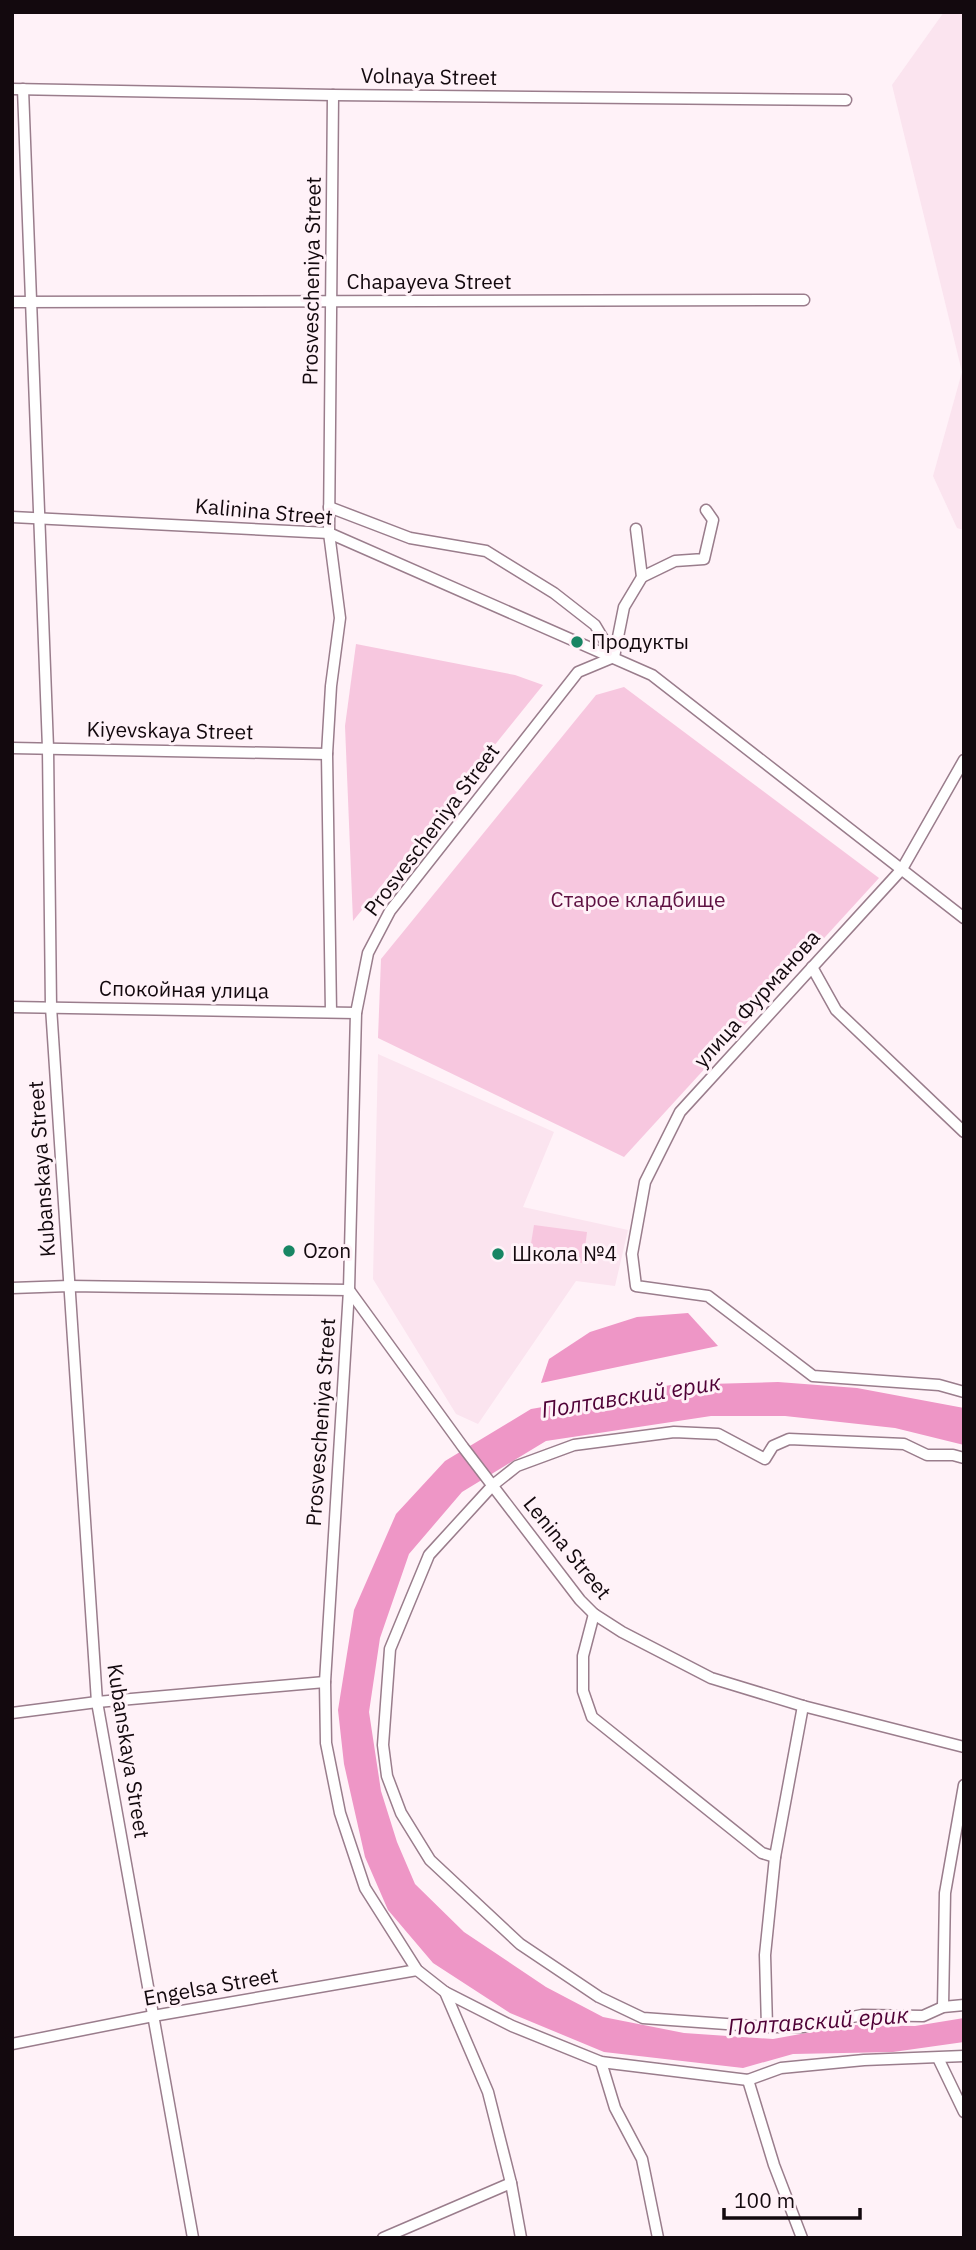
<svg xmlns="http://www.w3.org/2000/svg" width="976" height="2250" viewBox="0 0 976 2250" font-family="'IBM Plex Sans',sans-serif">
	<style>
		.built { fill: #fbe4ef }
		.green { fill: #f7c7df }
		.water { fill: #ee96c6 }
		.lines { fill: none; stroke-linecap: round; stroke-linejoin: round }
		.minor-casing { stroke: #9a7d8c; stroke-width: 13 }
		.minor { stroke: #fff; stroke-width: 10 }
		.poi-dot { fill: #188664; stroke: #fff2f8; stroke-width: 2.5 }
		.labels { text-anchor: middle; stroke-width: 6; stroke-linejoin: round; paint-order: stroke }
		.street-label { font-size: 21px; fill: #13090e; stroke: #fff2f8 }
		.poi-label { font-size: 21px; fill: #13090e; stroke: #fff2f8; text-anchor: start }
		.park-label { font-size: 21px; fill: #5e1142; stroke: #fff2f8 }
		.water-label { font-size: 23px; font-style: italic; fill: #4f0036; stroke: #fff2f8 }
	</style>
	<rect width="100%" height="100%" fill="#fff2f8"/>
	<!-- built -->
	<g class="built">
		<path d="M944,12H964V530L957,528L933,476L962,372L892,85Z"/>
		<path d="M378,1054L554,1132L523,1207L628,1230L615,1286L576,1281L478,1424L456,1414L373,1279Z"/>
	</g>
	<!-- green -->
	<g class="green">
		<path d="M356,644L515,675L543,685L353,921L345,726Z"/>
		<path d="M624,687L879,878L624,1157L378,1038L381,959L596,695Z"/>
		<path d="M534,1225L587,1232L583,1263L529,1256Z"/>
	</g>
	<!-- water -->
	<g class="water">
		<path d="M688,1313L718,1346L541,1383L549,1359L590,1332L637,1317Z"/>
		<path d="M778,1382L857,1388L964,1408V1445L895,1428L785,1416H711L546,1441L462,1492L409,1554L380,1638L369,1712L381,1791L397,1842L415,1884L464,1932L546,1987L603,2017L684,2033L773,2039L850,2025L915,2026L964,2018V2042L893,2052L793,2054L743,2068L604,2052L510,2013L433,1963L388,1910L365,1857L344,1764L338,1710L354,1610L396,1514L445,1461L531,1409L671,1385Z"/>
	</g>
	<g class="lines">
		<!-- minor casing -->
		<g class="minor-casing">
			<g id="minor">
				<path d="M12,89L333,95L846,100"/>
				<path d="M23,89L48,748L51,1007L97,1702L193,2238"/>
				<path d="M12,302L804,300"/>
				<path d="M329,507L410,538L486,551L554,593L595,625L614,657"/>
				<path d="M12,517L329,533L652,675L964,918"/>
				<path d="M642,577L675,561L704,559L713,520L706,510"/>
				<path d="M614,657L624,607L642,577L636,529"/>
				<path d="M12,748L327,754"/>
				<path d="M964,760L902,869L680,1112L645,1182L632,1254L636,1286L708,1296L813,1376L939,1385L964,1392"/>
				<path d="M812,967L836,1010L964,1132"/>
				<path d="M12,1007L356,1013"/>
				<path d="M331,1012L327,754L331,686L340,618L329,533L333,95"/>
				<path d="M12,1288L69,1286L349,1290L463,1447L580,1600L594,1614L622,1632L711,1678L803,1706L964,1747"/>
				<path d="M964,1458L953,1455H927L904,1444L789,1439L773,1446L765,1459L718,1434L674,1432L574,1445L517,1466L493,1485L429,1555L390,1649L383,1745L387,1776L401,1813L430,1860L520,1944L599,1997L643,2018L767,2027H803L862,2015L923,2016L943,2007L964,2005"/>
				<path d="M594,1614L583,1656V1691L592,1717L762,1853L775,1857"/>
				<path d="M12,1713L97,1702L325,1682"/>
				<path d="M445,1992L512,2026L601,2062L748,2080L781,2068L864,2060L964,2056"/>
				<path d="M943,2007L945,1893L964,1785"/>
				<path d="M767,2027L765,1955L775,1857L803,1706"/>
				<path d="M12,2044L153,2016L417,1970"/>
				<path d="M938,2058L964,2112"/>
				<path d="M601,2062L615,2108L642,2159L658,2238"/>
				<path d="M748,2080L774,2165L802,2238"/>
				<path d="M383,2238L511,2183"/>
				<path d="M521,2238L511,2183L488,2092L445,1992L417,1970L365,1888L340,1813L326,1743L325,1682L349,1290L356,1013L368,953L390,911L578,672L614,657"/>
			</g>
		</g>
		<!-- minor -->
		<use href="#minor" class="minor"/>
	</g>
	<!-- markers -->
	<g class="poi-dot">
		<circle cx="577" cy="642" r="7"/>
		<circle cx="289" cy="1251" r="7"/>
		<circle cx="498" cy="1254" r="7"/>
	</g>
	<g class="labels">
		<!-- street labels -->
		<g class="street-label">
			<text transform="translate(429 77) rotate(1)" y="7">Volnaya Street</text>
			<text transform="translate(312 281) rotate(-89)" y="7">Prosvescheniya Street</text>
			<text x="429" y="289">Chapayeva Street</text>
			<text transform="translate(264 512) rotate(5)" y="7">Kalinina Street</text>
			<text transform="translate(170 731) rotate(1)" y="7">Kiyevskaya Street</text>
			<text transform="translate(432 830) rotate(-53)" y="7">Prosvescheniya Street</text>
			<text transform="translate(184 990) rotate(1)" y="7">Спокойная улица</text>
			<text transform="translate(757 999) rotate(-48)" y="7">улица Фурманова</text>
			<text transform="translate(42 1169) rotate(-94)" y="7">Kubanskaya Street</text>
			<text transform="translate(321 1422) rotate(-86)" y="7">Prosvescheniya Street</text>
			<text transform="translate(567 1548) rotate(51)" y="7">Lenina Street</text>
			<text transform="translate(128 1751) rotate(81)" y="7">Kubanskaya Street</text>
			<text transform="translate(211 1987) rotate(-10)" y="7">Engelsa Street</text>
		</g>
		<!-- poi labels -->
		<g class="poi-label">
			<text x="591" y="649">Продукты</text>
			<text x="303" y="1258">Ozon</text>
			<text x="512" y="1261">Школа №4</text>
		</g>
		<!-- park labels -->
		<g class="park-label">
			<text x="638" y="907">Старое кладбище</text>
		</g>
		<!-- water labels -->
		<g class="water-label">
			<text transform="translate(631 1396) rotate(-9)" y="8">Полтавский ерик</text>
			<text transform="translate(818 2021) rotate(-4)" y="8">Полтавский ерик</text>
		</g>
	</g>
	<!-- border -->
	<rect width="976" height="2250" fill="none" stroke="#13090e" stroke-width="28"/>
	<!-- scale -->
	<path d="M724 2208v10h136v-10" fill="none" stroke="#13090e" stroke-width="3.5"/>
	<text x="734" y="2208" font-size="21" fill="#13090e" stroke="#fff2f8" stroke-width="5" paint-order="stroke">100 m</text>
</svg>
